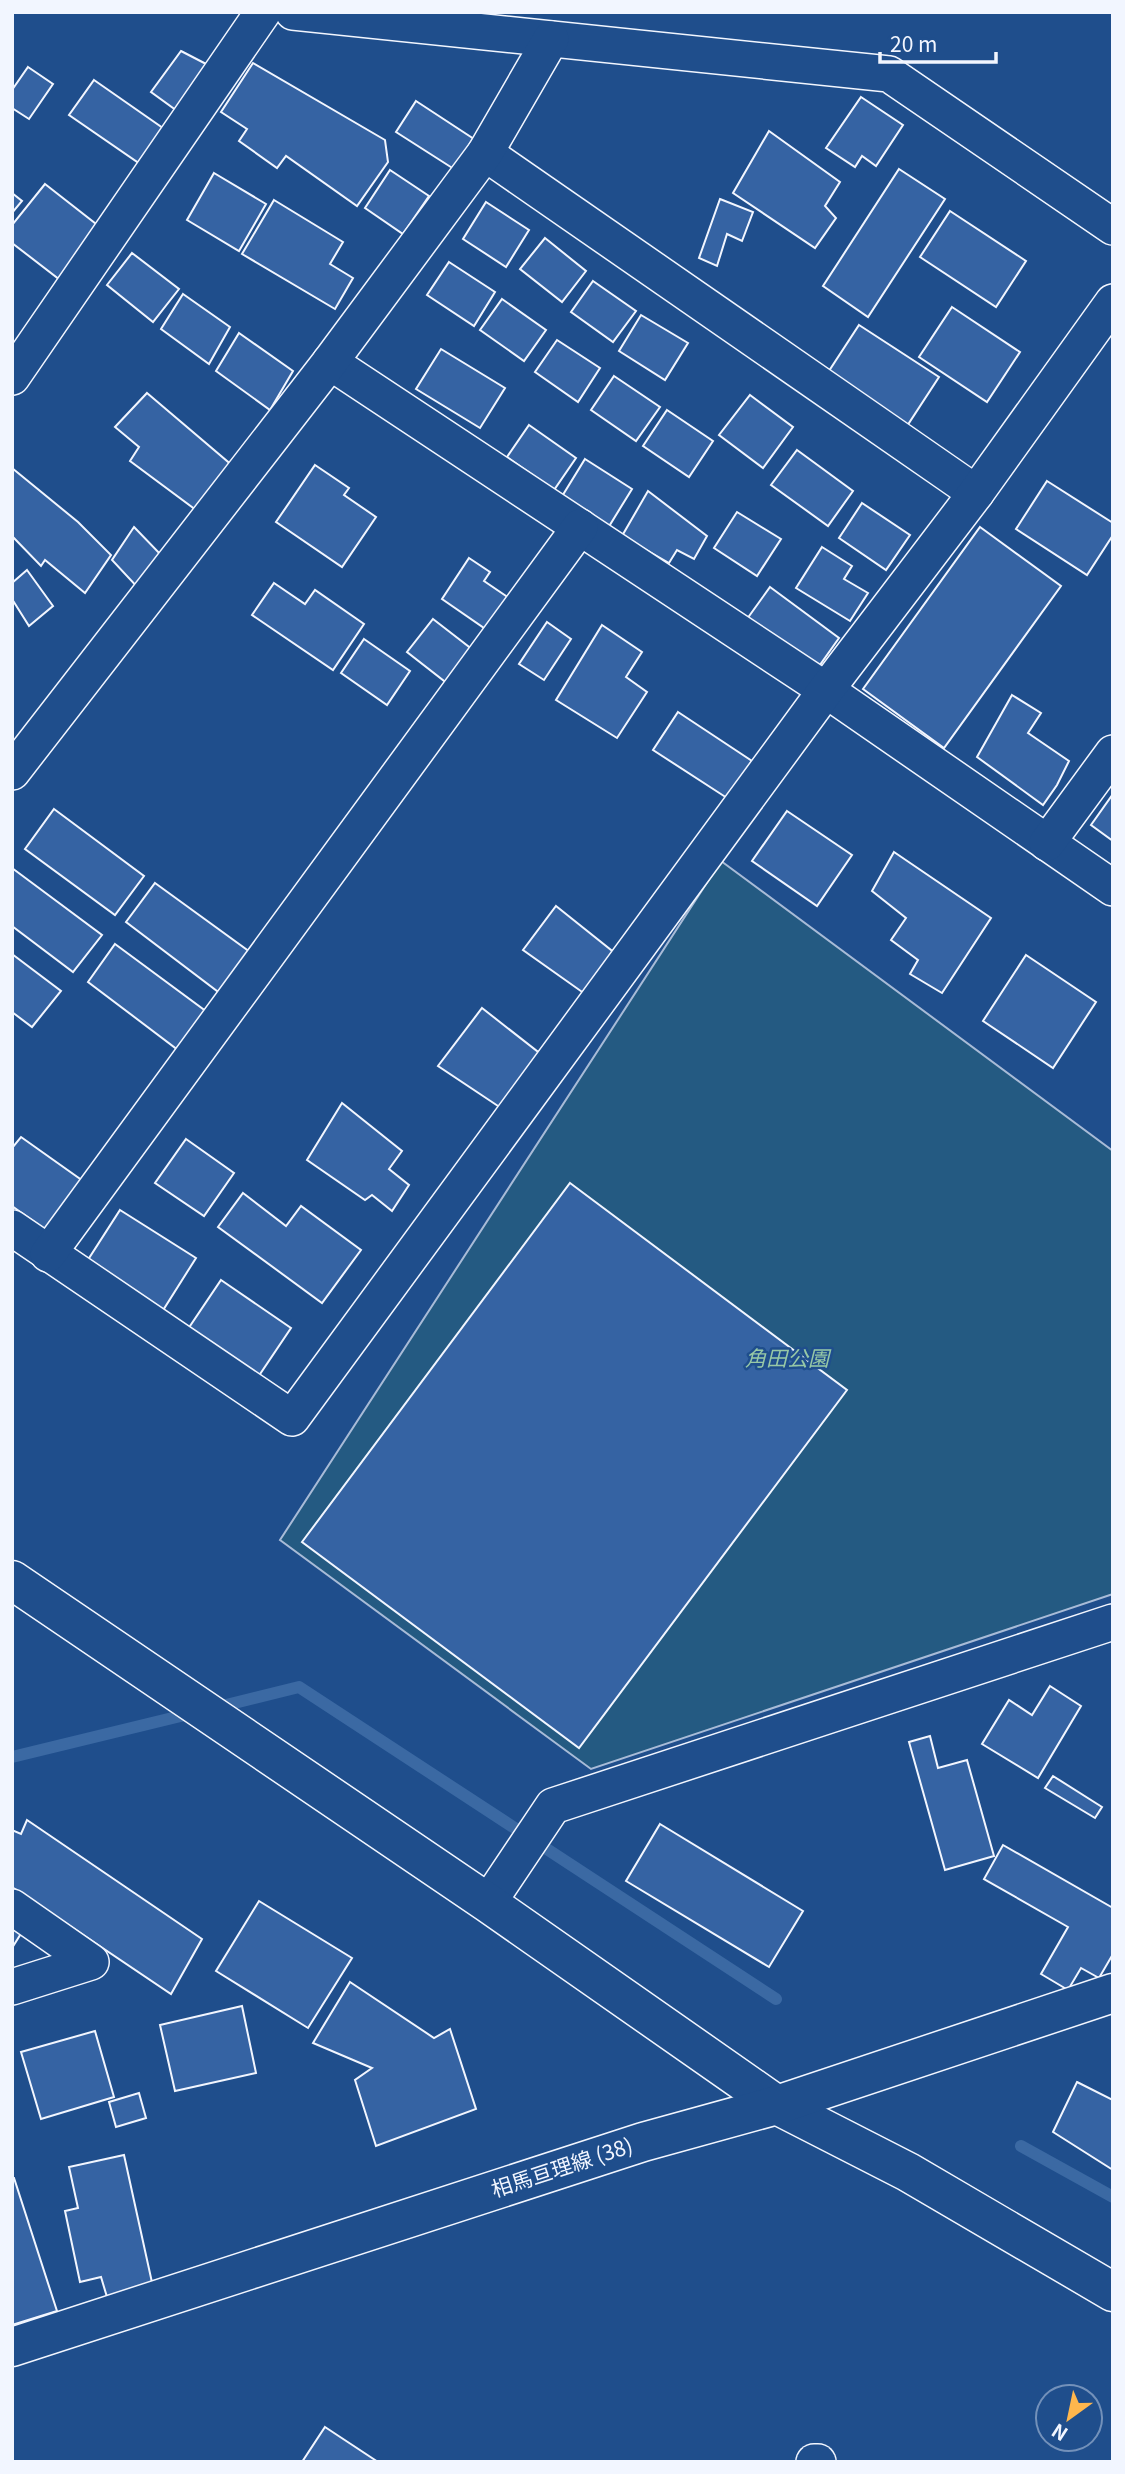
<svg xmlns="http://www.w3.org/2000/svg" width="1125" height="2474" viewBox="0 0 1125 2474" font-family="Georgia,'Noto Sans JP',serif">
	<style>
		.green { fill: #245a82; stroke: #a8bbd7; stroke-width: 2 }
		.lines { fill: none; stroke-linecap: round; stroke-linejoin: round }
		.stream { stroke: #3b69a3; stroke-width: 12 }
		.building { fill: #3563a3; stroke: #f2f6ff; stroke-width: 2 }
		.minor-casing { stroke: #f2f6ff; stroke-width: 38 }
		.tertiary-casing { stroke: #f2f6ff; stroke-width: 41 }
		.primary-casing { stroke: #f2f6ff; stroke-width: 41 }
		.minor { stroke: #1f4e8c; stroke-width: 35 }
		.tertiary { stroke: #1f4e8c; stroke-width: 38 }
		.primary { stroke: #1f4e8c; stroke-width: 38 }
		.labels { text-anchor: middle; stroke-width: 5; stroke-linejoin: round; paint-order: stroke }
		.park-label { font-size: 21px; font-style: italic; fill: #97c8a6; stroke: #1f4e8c }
		.street-label { font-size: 21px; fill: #f2f6ff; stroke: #1f4e8c }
	</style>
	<rect width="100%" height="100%" fill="#1f4e8c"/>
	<!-- green -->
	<path class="green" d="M721,861L1113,1151V1594L591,1769L280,1540Z"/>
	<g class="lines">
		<!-- stream -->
		<g class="stream">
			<path d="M214,1708L299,1687L776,1999"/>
			<path d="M12,1757L193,1713"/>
			<path d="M1021,2146L1113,2197"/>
		</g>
	</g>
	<!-- building -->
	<g class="building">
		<path d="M181,51L210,66L180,113L151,92Z"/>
		<path d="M253,63L385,140L388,162L357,206L286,156L277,168L239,141L247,129L221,112Z"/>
		<path d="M28,67L53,84L29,119L12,108V90Z"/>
		<path d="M94,80L170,133L146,168L69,115Z"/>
		<path d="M861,97L903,125L876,166L862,156L855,167L826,148Z"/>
		<path d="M416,101L477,141L457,171L396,132Z"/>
		<path d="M769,131L840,182L825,206L836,218L815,248L733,193Z"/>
		<path d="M899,169L945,199L868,317L823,286Z"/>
		<path d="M390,170L429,196L403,234L365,208Z"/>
		<path d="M214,173L266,204L239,251L187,220Z"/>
		<path d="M45,184L105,231L64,283L12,243V225Z"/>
		<path d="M12,193L22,201L12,213Z"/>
		<path d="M720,199L753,212L742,241L727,234L717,266L699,258Z"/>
		<path d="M274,200L343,242L330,264L353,278L335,309L242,254Z"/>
		<path d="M486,202L529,230L506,267L463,239Z"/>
		<path d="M950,211L1026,261L996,307L920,257Z"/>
		<path d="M545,238L586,271L562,302L520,269Z"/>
		<path d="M132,253L179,289L153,322L107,285Z"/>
		<path d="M449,262L495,292L474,326L427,295Z"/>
		<path d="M593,281L636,311L613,342L571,312Z"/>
		<path d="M183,294L230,327L209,364L161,329Z"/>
		<path d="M502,299L546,330L524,361L480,330Z"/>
		<path d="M952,307L1020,352L987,402L919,357Z"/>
		<path d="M641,315L688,343L665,380L619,351Z"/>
		<path d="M859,325L939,377L907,426L827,374Z"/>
		<path d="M239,333L293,371L270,410L216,371Z"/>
		<path d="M557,340L600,368L578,402L535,372Z"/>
		<path d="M441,349L505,388L480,428L416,389Z"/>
		<path d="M614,376L660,407L636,441L591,410Z"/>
		<path d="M147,393L234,467L200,513L130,461L139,447L115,427Z"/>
		<path d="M750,395L793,427L763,468L719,435Z"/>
		<path d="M667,410L713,441L689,477L643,446Z"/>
		<path d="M529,425L576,458L554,490L507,457Z"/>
		<path d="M797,450L853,491L828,526L771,485Z"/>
		<path d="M585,459L632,489L608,528L561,498Z"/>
		<path d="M315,465L349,488L344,495L376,517L342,567L276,522Z"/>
		<path d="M12,468L78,522L111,555L85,593L45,560L41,566L12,536Z"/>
		<path d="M1047,481L1113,523V535L1087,575L1016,529Z"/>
		<path d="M648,491L707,536L694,559L677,550L669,563L622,536Z"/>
		<path d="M862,503L910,535L886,570L839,538Z"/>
		<path d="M737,512L781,539L757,576L714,548Z"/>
		<path d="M134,527L164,558L140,590L112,560Z"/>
		<path d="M980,527L1061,586L944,748L863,689Z"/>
		<path d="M822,547L852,566L844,579L868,593L850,621L796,588Z"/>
		<path d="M469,558L490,572L484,581L509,598L487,630L442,599Z"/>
		<path d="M27,570L53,606L29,626L12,599V583Z"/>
		<path d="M274,583L305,604L315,590L364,624L333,670L252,615Z"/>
		<path d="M770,587L839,638L817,669L747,619Z"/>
		<path d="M433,619L473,650L448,684L407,652Z"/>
		<path d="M547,622L571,639L544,680L519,664Z"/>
		<path d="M602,625L642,652L626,677L647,692L617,738L556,700Z"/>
		<path d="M364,639L410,671L387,705L341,673Z"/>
		<path d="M1012,695L1041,713L1028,733L1069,761L1057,785L1043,805L977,757Z"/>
		<path d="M678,712L752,761L727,798L653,750Z"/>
		<path d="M1113,794V841L1091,825Z"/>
		<path d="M54,809L144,876L115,915L25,849Z"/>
		<path d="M787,811L852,855L817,906L752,861Z"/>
		<path d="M894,852L991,918L942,993L910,974L918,960L891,940L906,918L872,891Z"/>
		<path d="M12,868L102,935L73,972L12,926Z"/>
		<path d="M155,883L250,952L221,994L126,922Z"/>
		<path d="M556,906L616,954L585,994L523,950Z"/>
		<path d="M115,944L207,1012L178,1050L88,982Z"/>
		<path d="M12,954L61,991L32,1027L12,1012Z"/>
		<path d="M1026,955L1096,1002L1053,1068L983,1021Z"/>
		<path d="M482,1008L542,1055L501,1108L438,1066Z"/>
		<path d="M342,1103L402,1151L389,1169L409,1185L392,1211L372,1195L365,1200L307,1160Z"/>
		<path d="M21,1137L83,1181L47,1231L12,1206V1148Z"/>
		<path d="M186,1139L234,1173L204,1216L155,1183Z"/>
		<path d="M570,1183L847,1390L579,1748L302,1542Z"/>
		<path d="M243,1193L286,1226L301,1206L361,1250L322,1303L218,1227Z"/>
		<path d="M120,1210L196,1258L160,1315L84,1266Z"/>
		<path d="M221,1280L291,1328L256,1380L186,1332Z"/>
		<path d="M1050,1686L1081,1706L1038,1778L982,1744L1009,1700L1032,1715Z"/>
		<path d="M930,1736L938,1768L967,1760L994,1856L945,1870L909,1742Z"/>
		<path d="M1053,1776L1102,1807L1095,1818L1045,1788Z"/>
		<path d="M27,1820L202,1939L171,1994L12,1887V1830L21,1834Z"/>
		<path d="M660,1824L803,1911L769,1967L626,1881Z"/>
		<path d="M1003,1845L1113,1908V1954L1099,1978L1081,1968L1068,1990L1041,1974L1068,1927L984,1879Z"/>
		<path d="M259,1901L352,1958L308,2028L216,1971Z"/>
		<path d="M12,1925L22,1932L12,1948Z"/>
		<path d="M350,1982L434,2038L450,2029L476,2109L376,2146L355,2080L372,2068L313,2043Z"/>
		<path d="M242,2006L256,2073L175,2091L160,2025Z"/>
		<path d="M95,2031L114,2097L41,2119L21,2052Z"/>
		<path d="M1077,2082L1113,2100V2170L1053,2132Z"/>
		<path d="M139,2093L146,2118L116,2127L109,2102Z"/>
		<path d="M124,2155L153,2287L107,2297L101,2277L80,2282L65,2211L78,2208L69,2167Z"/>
		<path d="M12,2178H14L57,2311L12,2325Z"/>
		<path d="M325,2427L378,2462H302Z"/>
	</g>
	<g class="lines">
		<!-- minor casing -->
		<g class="minor-casing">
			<g id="minor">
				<path d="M293,12L889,74L1113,227"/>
				<path d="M485,153L976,493"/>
				<path d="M330,362L826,690L1113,888"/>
				<path d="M12,377L263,12"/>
				<path d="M12,772L330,362L485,153L551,39"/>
				<path d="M1047,843L1113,753"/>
				<path d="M12,1228L292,1418L826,690L976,493L1113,302"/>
				<path d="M48,1254L580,527"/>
				<path d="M488,1903L553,1806L1113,1622"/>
				<path d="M12,1907L91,1962L12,1987"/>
				<path d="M814,2462H818"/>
			</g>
		</g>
		<!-- tertiary casing -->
		<g class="tertiary-casing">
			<path id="tertiary" d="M12,1580L488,1903L777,2105L908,2172L1113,2292"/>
		</g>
		<!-- primary casing -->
		<g class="primary-casing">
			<path id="primary" d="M12,2347L643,2142L777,2105L1113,1993"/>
		</g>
		<!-- minor -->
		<use href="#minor" class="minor"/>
		<!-- tertiary -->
		<use href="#tertiary" class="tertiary"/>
		<!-- primary -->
		<use href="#primary" class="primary"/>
	</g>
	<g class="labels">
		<!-- park labels -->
		<g class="park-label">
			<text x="787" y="1366">角田公園</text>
		</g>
		<!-- street labels -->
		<g class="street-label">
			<text transform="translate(562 2168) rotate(-18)" y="7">相馬亘理線 (38)</text>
		</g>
	</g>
	<!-- border -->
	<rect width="1125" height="2474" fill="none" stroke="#f2f6ff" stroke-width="28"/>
	<!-- north arrow -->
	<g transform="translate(1069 2418) rotate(213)"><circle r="33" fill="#1f4e8c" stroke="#7391ba" stroke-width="2"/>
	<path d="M0-5L12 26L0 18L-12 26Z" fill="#ffb74d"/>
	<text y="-10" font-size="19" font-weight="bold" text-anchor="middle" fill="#f2f6ff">N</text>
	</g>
	<!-- scale -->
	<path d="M880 52v10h116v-10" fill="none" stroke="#f2f6ff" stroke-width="3.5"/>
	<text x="890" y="52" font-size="21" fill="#f2f6ff" stroke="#1f4e8c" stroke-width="5" paint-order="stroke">20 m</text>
</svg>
